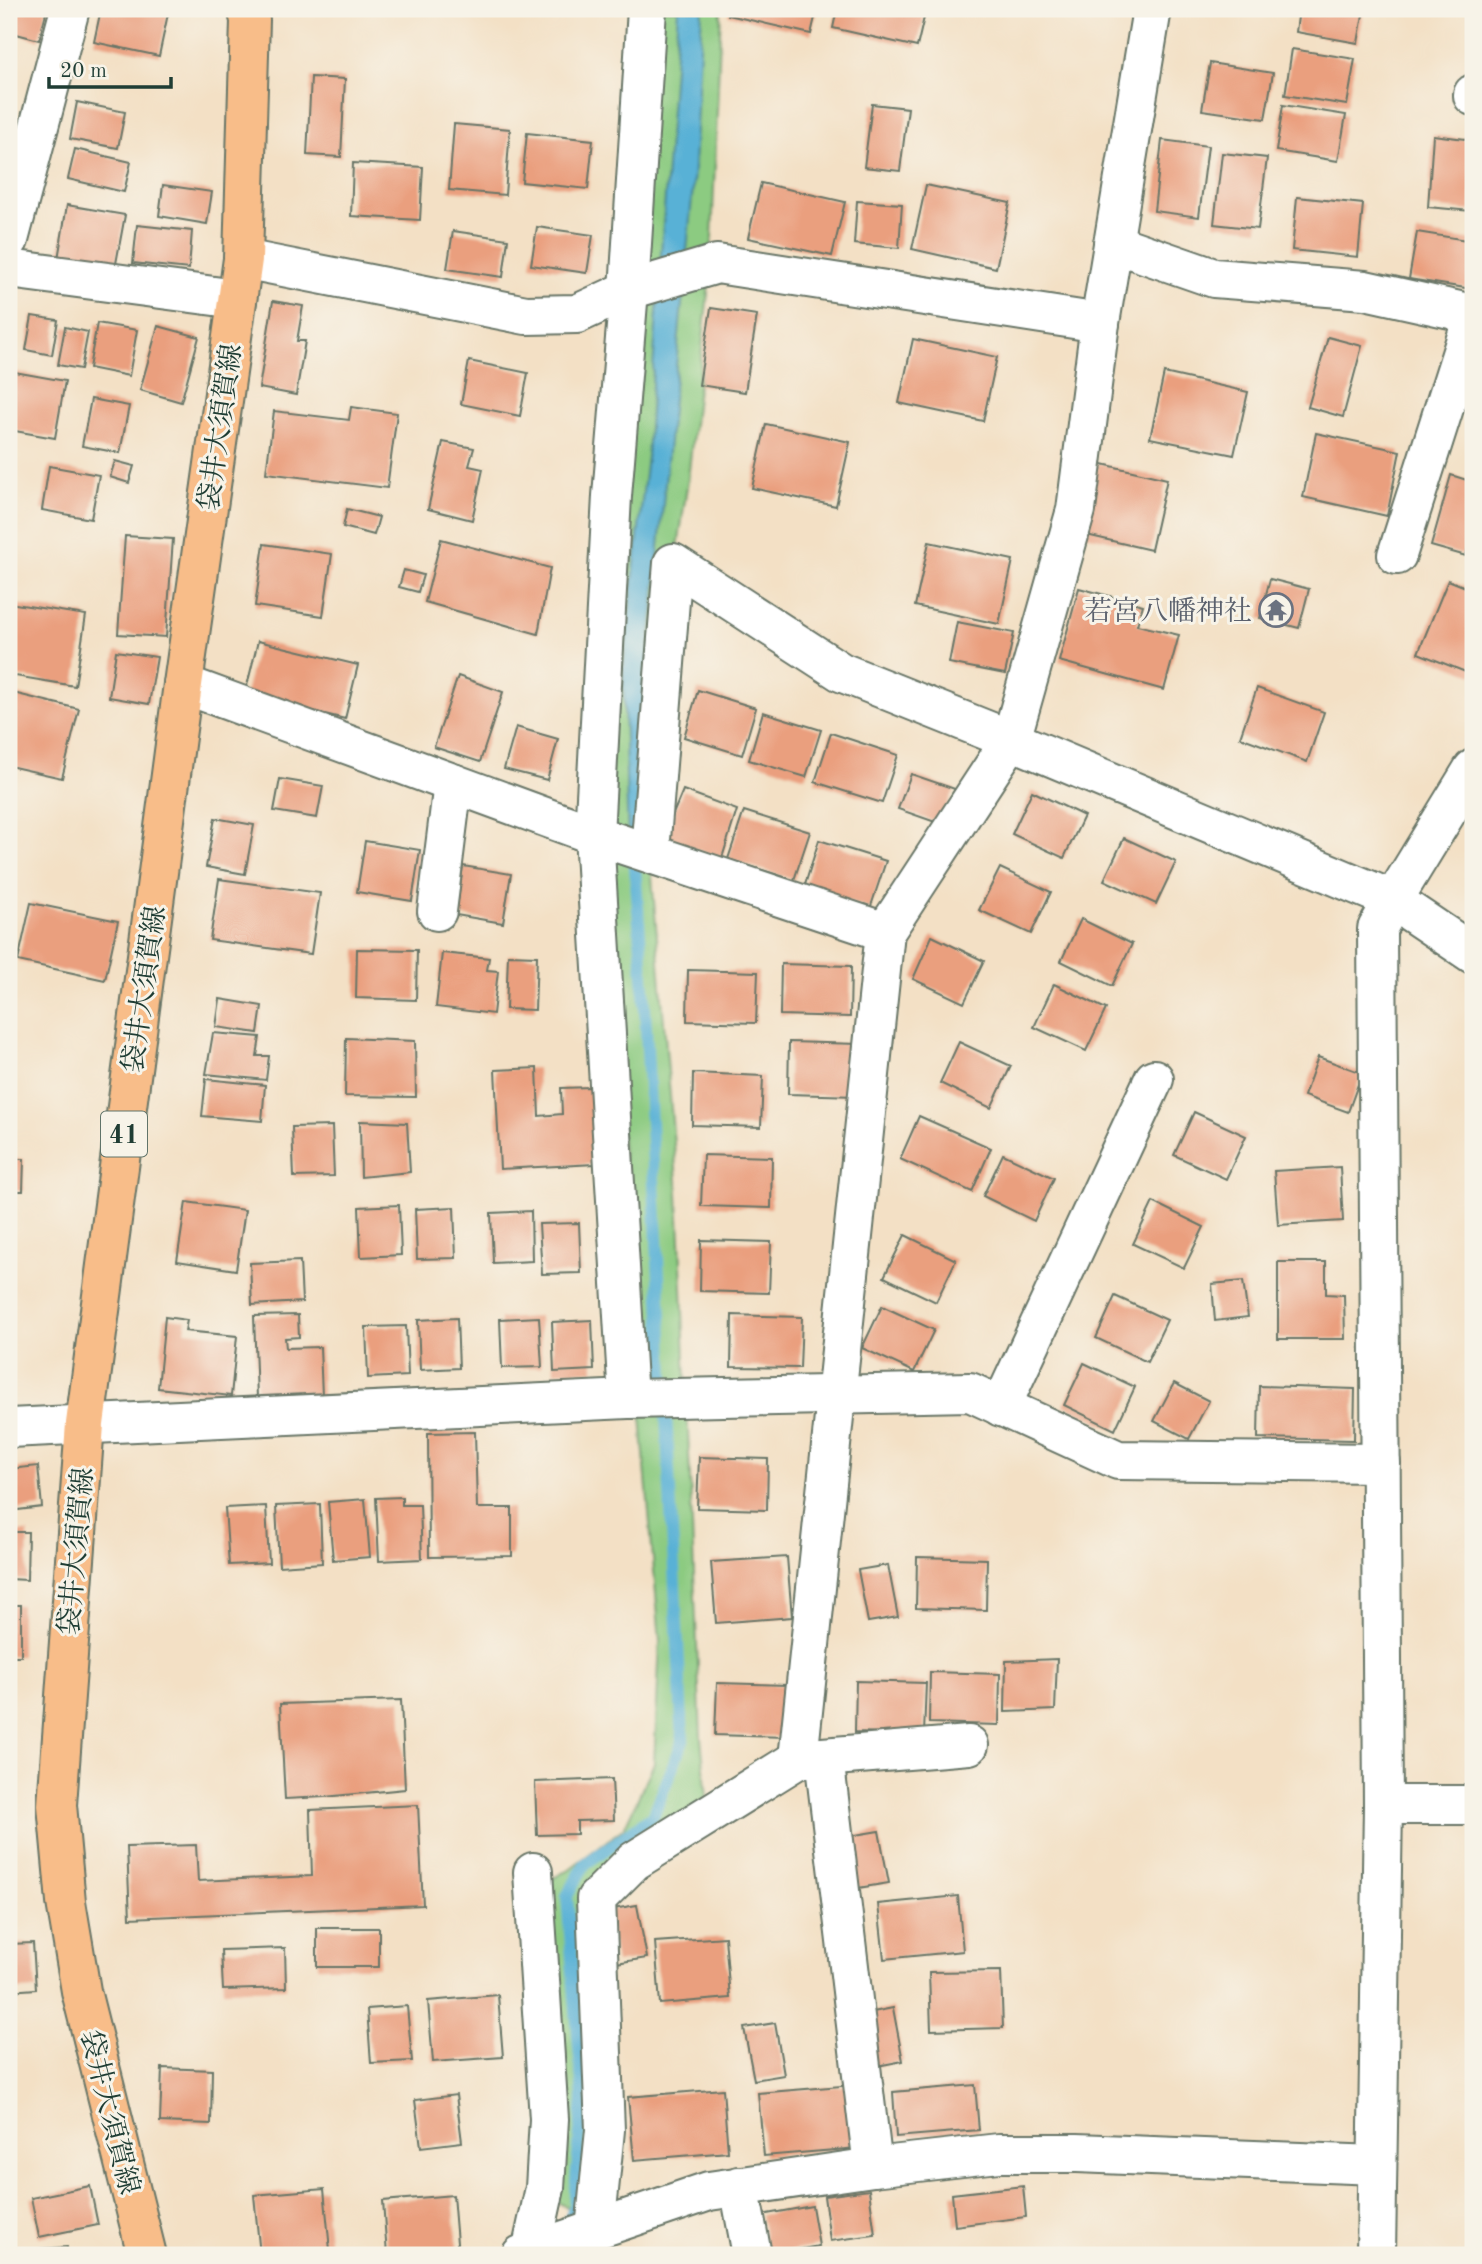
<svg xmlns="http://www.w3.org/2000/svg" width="1482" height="2264" viewBox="0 0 1482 2264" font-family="'Old Standard TT','Noto Serif JP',serif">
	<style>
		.green { fill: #8ccb81; stroke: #56845a; stroke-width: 2 }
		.water { fill: #59b1d6; stroke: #3c7785; stroke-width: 2 }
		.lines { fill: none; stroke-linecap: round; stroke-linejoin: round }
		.stream { stroke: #59b1d6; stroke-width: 12 }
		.building { fill: #ea9f7e }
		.minor-casing { stroke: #697667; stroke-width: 42 }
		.major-casing { stroke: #697667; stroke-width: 42 }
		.minor { stroke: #fff; stroke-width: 38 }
		.major { stroke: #f8bd89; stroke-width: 38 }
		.labels { text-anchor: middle; stroke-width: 6; stroke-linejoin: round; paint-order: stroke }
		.shield { fill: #f7f3e8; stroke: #60746a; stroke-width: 2 }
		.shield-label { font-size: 26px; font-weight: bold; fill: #1f3d34 }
		.street-label { font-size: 28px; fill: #1f3d34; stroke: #f7f3e8 }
		.worship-label { font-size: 28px; fill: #5b616d; stroke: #f7f3e8; text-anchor: end }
	</style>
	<rect width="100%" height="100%" fill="#f7f3e8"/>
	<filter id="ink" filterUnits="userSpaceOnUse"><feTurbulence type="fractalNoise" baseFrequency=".0143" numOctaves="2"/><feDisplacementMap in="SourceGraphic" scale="14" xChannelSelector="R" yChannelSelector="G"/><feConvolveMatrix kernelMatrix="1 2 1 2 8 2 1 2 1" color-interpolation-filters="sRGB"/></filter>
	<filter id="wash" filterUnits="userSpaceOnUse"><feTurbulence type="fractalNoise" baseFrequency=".00686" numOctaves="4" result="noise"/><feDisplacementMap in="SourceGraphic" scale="28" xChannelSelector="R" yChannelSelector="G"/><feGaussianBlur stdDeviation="1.57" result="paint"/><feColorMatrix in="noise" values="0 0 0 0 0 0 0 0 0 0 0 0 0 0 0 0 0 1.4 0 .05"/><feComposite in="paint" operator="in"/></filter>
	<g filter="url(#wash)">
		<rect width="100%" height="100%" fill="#f3e0c5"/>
		<!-- green -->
		<path class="green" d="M656,9H721L711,265L688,480L670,601L650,852L678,1193L701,1738L707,1797L590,1893L597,2220L552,2200L546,1882L568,1870L624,1828L654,1763L660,1641L643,1443L623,1153L596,859Z"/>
		<!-- water -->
		<path class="water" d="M678,9H702L693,187L649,653L638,849L628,846L623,670L647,456Z"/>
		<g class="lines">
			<!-- stream -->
			<path class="stream" d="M566,2231L574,2206L583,2098L567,1896L585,1864L653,1816L683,1741L644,990L634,854"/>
		</g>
		<g id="blocks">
			<!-- building -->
			<g class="building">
				<path d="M14,9H47L39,40L9,32Z"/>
				<path d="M101,9H169L159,56L94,42Z"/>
				<path d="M729,9H817L811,34L728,15Z"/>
				<path d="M837,9H926L917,47L833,28Z"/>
				<path d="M1299,9H1364L1358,43L1296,32Z"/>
				<path d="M1292,49L1355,59L1347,105L1285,95Z"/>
				<path d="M1210,63L1273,73L1265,119L1202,110Z"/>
				<path d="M311,77L345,79L341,157L307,155Z"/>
				<path d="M77,102L125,112L118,148L70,139Z"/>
				<path d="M872,104L908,108L900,171L864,167Z"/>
				<path d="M1283,105L1346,115L1338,161L1276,151Z"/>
				<path d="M454,124L510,129L505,195L449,190Z"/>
				<path d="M527,133L593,140L588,189L522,182Z"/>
				<path d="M1433,135L1473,140L1471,211L1428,207Z"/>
				<path d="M1162,140L1208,146L1199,217L1154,211Z"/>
				<path d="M75,149L131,162L124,192L68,179Z"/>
				<path d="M1222,153L1267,158L1258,229L1214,224Z"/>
				<path d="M353,163L423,167L420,220L351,216Z"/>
				<path d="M761,183L845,202L832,256L748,238Z"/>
				<path d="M163,185L212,192L207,224L159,216Z"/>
				<path d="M926,185L1010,203L996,268L912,249Z"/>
				<path d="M1297,197L1363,204L1358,257L1292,250Z"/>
				<path d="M857,201L902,204L899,248L854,244Z"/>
				<path d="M67,205L125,215L115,269L58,259Z"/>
				<path d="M137,225L192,231L189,269L133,263Z"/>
				<path d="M537,227L593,235L587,273L531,265Z"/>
				<path d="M453,231L508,239L503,277L447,269Z"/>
				<path d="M1417,232L1473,241L1472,289L1409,279Z"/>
				<path d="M273,301L303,306L297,341H305L296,395L259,388Z"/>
				<path d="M711,308L757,315L745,392L699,385Z"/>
				<path d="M32,316L58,320L52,355L26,350Z"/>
				<path d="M97,323L137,330L129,376L89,368Z"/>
				<path d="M158,326L199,337L181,402L140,390Z"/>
				<path d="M65,327L88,332L81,369L58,365Z"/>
				<path d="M1328,337L1362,346L1343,417L1308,407Z"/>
				<path d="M913,339L997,357L983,421L899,403Z"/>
				<path d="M469,361L528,373L520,416L461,404Z"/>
				<path d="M9,371L65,381L55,438L9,430Z"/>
				<path d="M1164,373L1248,392L1234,455L1150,438Z"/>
				<path d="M91,399L129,406L120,453L82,446Z"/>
				<path d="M351,407L397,413L387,488L266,473L274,411L349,420Z"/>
				<path d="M766,424L850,442L836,506L752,488Z"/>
				<path d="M1316,433L1400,451L1387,516L1303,497Z"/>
				<path d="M443,442L474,448L469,466L483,469L472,520L428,509Z"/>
				<path d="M115,461L134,466L129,483L110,477Z"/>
				<path d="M1098,463L1167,479L1151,550L1082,534Z"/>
				<path d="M49,466L99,475L91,519L42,510Z"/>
				<path d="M1451,475L1473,482V529L1466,556L1431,546Z"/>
				<path d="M347,509L379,517L374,535L343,527Z"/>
				<path d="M125,536L173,539L166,637L118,634Z"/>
				<path d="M441,539L550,568L538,634L425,602Z"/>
				<path d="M929,542L1013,560L999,624L915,606Z"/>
				<path d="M264,544L332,554L323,616L255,606Z"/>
				<path d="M404,570L423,575L418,592L399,587Z"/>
				<path d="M1270,579L1309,589L1299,628L1260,618Z"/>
				<path d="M1448,580L1473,590V675L1418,653Z"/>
				<path d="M1079,588L1143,605L1137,625L1179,635L1164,690L1059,661Z"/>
				<path d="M9,603L86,615L75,686L9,675Z"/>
				<path d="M957,622L1014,633L1005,674L949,663Z"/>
				<path d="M258,641L358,665L345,719L245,694Z"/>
				<path d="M116,651L157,657L149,704L109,697Z"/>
				<path d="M458,676L503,692L480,762L434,747Z"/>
				<path d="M1257,688L1324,712L1307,762L1240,737Z"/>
				<path d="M698,690L756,708L742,755L684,737Z"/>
				<path d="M9,692L79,709L62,778L9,766Z"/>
				<path d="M763,712L821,730L806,777L749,760Z"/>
				<path d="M516,727L558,739L547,780L504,769Z"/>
				<path d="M831,733L898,755L882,803L815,782Z"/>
				<path d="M911,774L955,789L938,823L898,809Z"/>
				<path d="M280,779L323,786L317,818L274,811Z"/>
				<path d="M683,790L737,810L722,858L663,838Z"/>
				<path d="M1032,791L1084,816L1064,858L1012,834Z"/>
				<path d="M744,811L810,832L794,880L728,859Z"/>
				<path d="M215,818L254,825L245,874L206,867Z"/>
				<path d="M1124,838L1176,862L1156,904L1104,880Z"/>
				<path d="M819,840L886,861L870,909L804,888Z"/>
				<path d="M365,841L420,850L412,901L357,892Z"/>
				<path d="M463,866L511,874L503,923L456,915Z"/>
				<path d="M1000,868L1051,892L1031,934L979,910Z"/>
				<path d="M219,879L320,893L311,954L210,940Z"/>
				<path d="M31,903L118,921L105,980L18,961Z"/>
				<path d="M1081,919L1132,944L1112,986L1061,961Z"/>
				<path d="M932,936L984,961L964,1003L913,979Z"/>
				<path d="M357,949L417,950L416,1000L356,998Z"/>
				<path d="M442,953L489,958L487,970L498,971L493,1014L436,1007Z"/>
				<path d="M508,955L537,956L535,1010L506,1009Z"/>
				<path d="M781,964L851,966L850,1017L780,1015Z"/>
				<path d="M688,970L758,972L756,1023L687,1021Z"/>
				<path d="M1054,984L1106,1009L1086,1051L1034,1027Z"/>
				<path d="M220,999L262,1006L258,1033L216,1027Z"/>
				<path d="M213,1033L260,1037L257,1056H269L266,1080L206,1074Z"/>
				<path d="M346,1038L415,1041L416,1097L345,1096Z"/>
				<path d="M789,1042L859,1044L857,1096L788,1094Z"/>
				<path d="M959,1042L1011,1066L991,1108L940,1083Z"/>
				<path d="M1318,1057L1362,1073L1348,1112L1304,1096Z"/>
				<path d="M537,1068L539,1116L562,1114L561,1088L591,1087L595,1164L500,1169L495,1070Z"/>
				<path d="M693,1073L763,1076L761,1127L692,1125Z"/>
				<path d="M206,1079L265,1085L262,1121L202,1116Z"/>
				<path d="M1194,1112L1246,1136L1226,1179L1174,1155Z"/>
				<path d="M919,1116L991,1148L972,1192L900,1159Z"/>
				<path d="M360,1121L407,1123L410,1172L361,1177Z"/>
				<path d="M332,1126L334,1176L294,1177L292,1127Z"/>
				<path d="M1003,1154L1054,1178L1034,1221L983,1196Z"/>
				<path d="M703,1155L772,1157L771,1208L701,1206Z"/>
				<path d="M9,1159H24L23,1191H9Z"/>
				<path d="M1340,1167L1343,1221L1278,1225L1274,1171Z"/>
				<path d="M186,1202L245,1210L236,1270L177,1261Z"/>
				<path d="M1153,1202L1204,1227L1184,1268L1133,1244Z"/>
				<path d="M399,1205L401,1255L361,1257L359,1207Z"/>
				<path d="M454,1207L456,1258L417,1259L415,1209Z"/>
				<path d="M531,1211L532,1261L493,1263L491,1213Z"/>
				<path d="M579,1223L581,1273L542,1274L539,1224Z"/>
				<path d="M905,1235L956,1260L936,1302L884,1277Z"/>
				<path d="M701,1240L771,1242L769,1293L700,1291Z"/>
				<path d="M300,1261L302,1302L252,1305L250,1263Z"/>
				<path d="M1278,1262H1326V1294L1344,1295L1345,1339H1278Z"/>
				<path d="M1243,1281L1248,1317L1215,1321L1212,1284Z"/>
				<path d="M1115,1296L1167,1320L1147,1362L1096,1338Z"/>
				<path d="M882,1306L934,1330L914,1372L862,1348Z"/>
				<path d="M298,1315L299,1337L285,1338L286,1348L320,1347L322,1396L257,1398L254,1316Z"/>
				<path d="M732,1315L802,1317L800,1368L731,1367Z"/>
				<path d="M165,1317L187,1320L185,1331L237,1336L231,1396L158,1388Z"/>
				<path d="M539,1317L542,1367L502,1368L500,1319Z"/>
				<path d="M457,1318L459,1368L420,1370L418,1320Z"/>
				<path d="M592,1320L594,1370L554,1372L552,1322Z"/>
				<path d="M406,1326L408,1376L368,1378L366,1327Z"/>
				<path d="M1084,1363L1135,1387L1115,1430L1064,1405Z"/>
				<path d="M1174,1383L1209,1401L1189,1439L1154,1421Z"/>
				<path d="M1259,1386L1355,1389L1354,1440L1258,1438Z"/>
				<path d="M475,1432L477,1508H512V1556L429,1557L428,1433Z"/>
				<path d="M699,1457L768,1459L767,1510L697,1508Z"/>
				<path d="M38,1466L42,1507L9,1511V1469Z"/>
				<path d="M402,1497V1505H420L422,1559L379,1561L376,1498Z"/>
				<path d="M365,1499L370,1557L333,1560L328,1502Z"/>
				<path d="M320,1504L322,1563L279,1566L276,1506Z"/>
				<path d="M266,1506L269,1563L229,1565L225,1508Z"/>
				<path d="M9,1532H28L27,1580L9,1579Z"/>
				<path d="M787,1557L792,1617L716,1623L711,1562Z"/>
				<path d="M917,1557L987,1559L986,1610L916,1608Z"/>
				<path d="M888,1565L898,1617L868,1622L858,1570Z"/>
				<rect x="9" y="1605" width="12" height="51"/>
				<path d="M1057,1659L1055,1710L1005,1712L1006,1661Z"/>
				<path d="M930,1672L1000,1674L999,1725L929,1723Z"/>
				<path d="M856,1681L926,1683L924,1734L855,1732Z"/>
				<path d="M717,1683L787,1685L785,1737L715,1735Z"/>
				<path d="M401,1700L405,1789L324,1797L285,1799L280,1704Z"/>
				<path d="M612,1779L614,1820L577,1821V1834L537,1835L535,1782Z"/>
				<path d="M418,1805L423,1905L130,1918L127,1847L196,1845L198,1881L312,1876L310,1810Z"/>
				<path d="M879,1831L889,1883L858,1888L849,1836Z"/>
				<path d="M958,1896L963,1951L884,1959L878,1904Z"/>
				<path d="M637,1905L647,1958L616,1963L607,1910Z"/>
				<rect x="317" y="1928" width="62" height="39"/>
				<path d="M725,1937L730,1998L660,2004L655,1942Z"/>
				<path d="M33,1943L36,1989L9,1991V1944Z"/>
				<path d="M285,1948L286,1988L223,1990L221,1950Z"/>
				<path d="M1001,1971L1003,2028L931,2030L929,1972Z"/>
				<path d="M498,1995L503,2057L433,2062L428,2001Z"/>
				<path d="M407,2006L412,2061L371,2063L367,2009Z"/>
				<path d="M893,2008L903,2061L872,2067L863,2014Z"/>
				<path d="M775,2023L784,2075L754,2080L744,2028Z"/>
				<path d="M162,2068L212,2070L211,2124L160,2122Z"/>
				<path d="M853,2085L858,2148L764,2156L758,2093Z"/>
				<path d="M975,2085L979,2130L896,2137L893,2092Z"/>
				<path d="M723,2089L728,2152L634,2160L628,2097Z"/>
				<path d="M456,2095L462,2142L421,2147L415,2100Z"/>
				<path d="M90,2186L98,2225L39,2237L31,2198Z"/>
				<path d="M1023,2186L1026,2217L955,2226L952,2194Z"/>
				<path d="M324,2189L330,2250L260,2255L254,2195Z"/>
				<path d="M869,2190L875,2235L830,2241L824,2196Z"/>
				<path d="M453,2195L458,2255H387L383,2201Z"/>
				<path d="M812,2206L819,2246L768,2255L761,2215Z"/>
				<path d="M67,2247L68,2255H10V2251Z"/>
			</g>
		</g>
	</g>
	<g filter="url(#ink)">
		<use href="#blocks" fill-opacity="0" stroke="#697667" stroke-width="2"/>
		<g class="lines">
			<!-- minor casing -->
			<g class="minor-casing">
				<g id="minor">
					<path d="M1473,94V96"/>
					<path d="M9,240L70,9"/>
					<path d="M1113,243L1214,278L1365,290L1473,314"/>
					<path d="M243,259L526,315L577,314L629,290L717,264L1100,323L1152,9"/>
					<path d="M9,269L237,299"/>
					<path d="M1397,555L1473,317"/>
					<path d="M183,684L594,835L885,932"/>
					<path d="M650,852L673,563L841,672L1011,740L1393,900L1473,954"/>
					<path d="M437,911L453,783"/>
					<path d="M628,1399L594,835L612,496L629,290L647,9"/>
					<path d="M1001,1407L1154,1079"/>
					<path d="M9,1428L628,1399L970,1392L1118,1460L1381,1463"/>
					<path d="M969,1745L798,1759L885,932L1011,740L1076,510L1100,323"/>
					<path d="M824,1757L873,2167"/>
					<path d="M1383,1805H1473"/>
					<path d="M739,2186L752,2255"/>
					<path d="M595,2230L605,2130L596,1899L634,1861L798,1759"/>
					<path d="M531,2252L545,2188L549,2119L533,1872"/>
					<path d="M521,2255L709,2191L873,2167L999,2153H1077L1377,2165"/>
					<path d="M1376,2255L1383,1805L1377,929L1393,900L1473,769"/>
				</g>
			</g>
			<!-- major casing -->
			<g class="major-casing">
				<path id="major" d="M147,2255L81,1991L66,1902L57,1805L85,1424L183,684L243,259L250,20L247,9"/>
			</g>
			<!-- minor -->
			<use href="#minor" class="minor"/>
			<!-- major -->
			<use href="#major" class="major"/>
		</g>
	</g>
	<!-- icons -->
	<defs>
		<g id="temple-ring" transform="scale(1.75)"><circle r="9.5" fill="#f7f3e8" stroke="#6b7280" stroke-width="1.5"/><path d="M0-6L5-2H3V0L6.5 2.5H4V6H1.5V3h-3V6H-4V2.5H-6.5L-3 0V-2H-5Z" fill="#6b7280"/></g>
	</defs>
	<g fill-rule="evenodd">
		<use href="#temple-ring" x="1276" y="610"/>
	</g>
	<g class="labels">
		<!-- shield labels -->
		<rect class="shield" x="101" y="1111.5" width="46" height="45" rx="5"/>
		<g class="shield-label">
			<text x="124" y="1143">41</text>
		</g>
		<!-- street labels -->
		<g class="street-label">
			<text transform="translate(219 427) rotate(-82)" y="10">袋井大須賀線</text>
			<text transform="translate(143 989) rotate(-82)" y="10">袋井大須賀線</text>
			<text transform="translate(75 1551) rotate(-85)" y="10">袋井大須賀線</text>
			<text transform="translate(111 2112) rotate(76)" y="10">袋井大須賀線</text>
		</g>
		<!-- worship labels -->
		<g class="worship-label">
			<text x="1252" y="620">若宮八幡神社</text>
		</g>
	</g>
	<!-- margin -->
	<rect width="1482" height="2264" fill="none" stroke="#f7f3e8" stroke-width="35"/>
	<!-- scale -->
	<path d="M49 77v10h122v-10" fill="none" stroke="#1f3d34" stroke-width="3.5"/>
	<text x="60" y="77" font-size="21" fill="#1f3d34" stroke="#f7f3e8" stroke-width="5" paint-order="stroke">20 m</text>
</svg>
